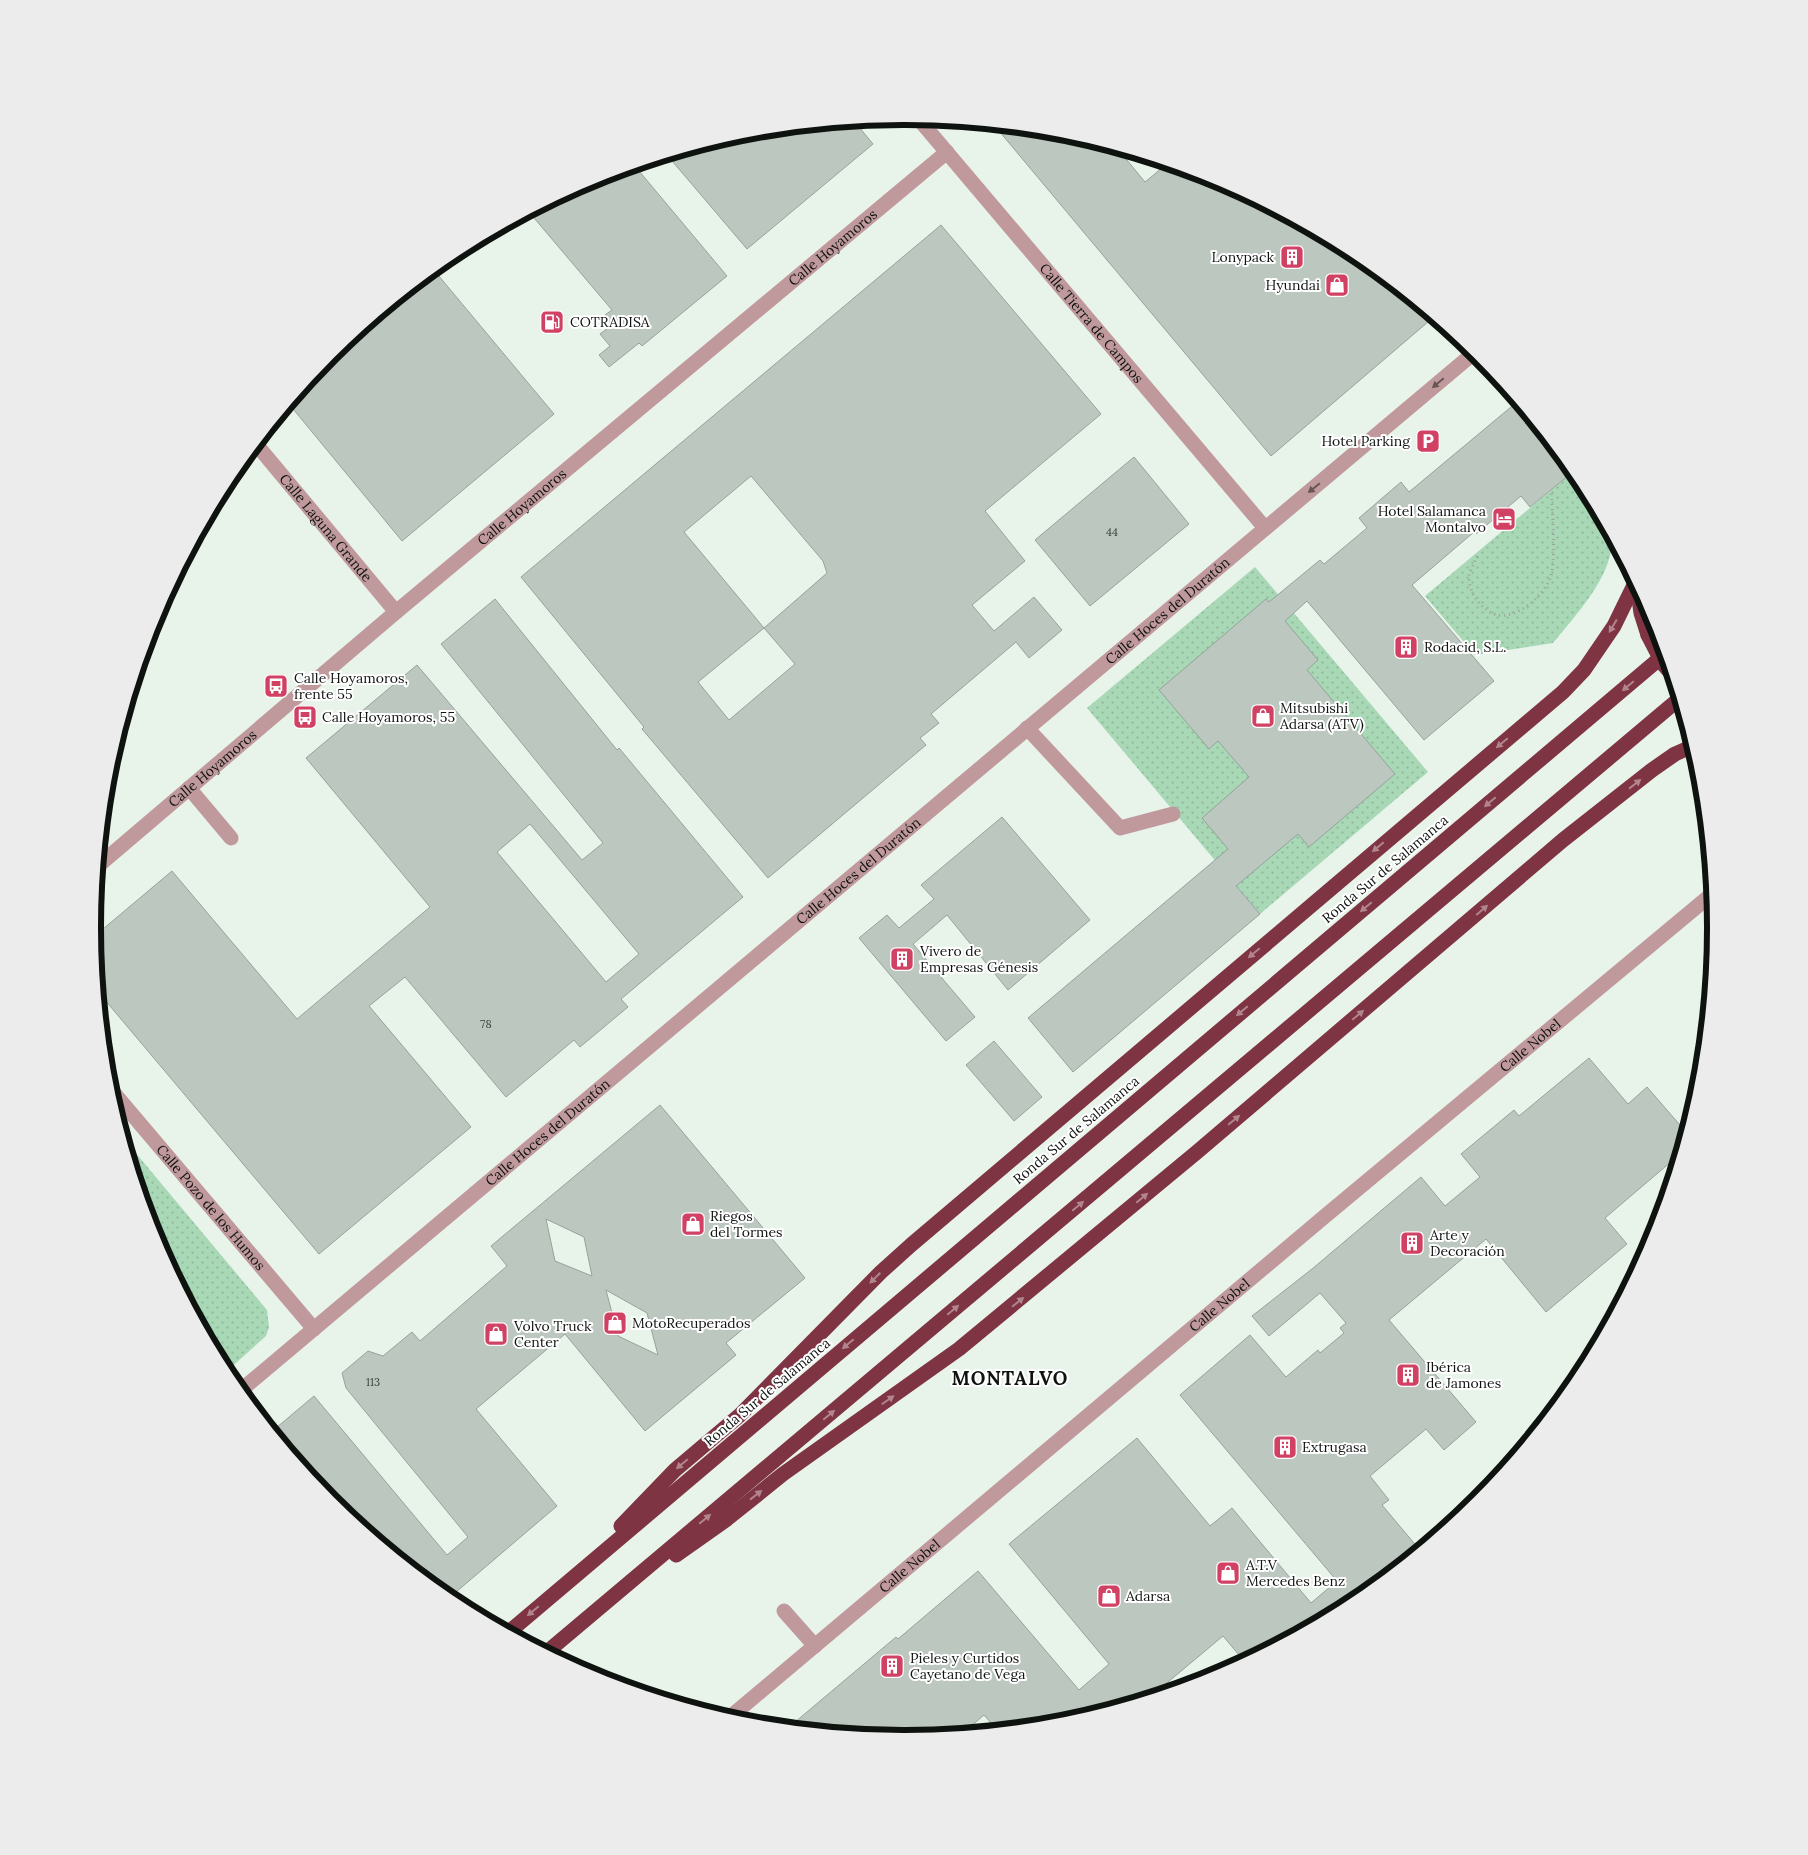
<svg xmlns="http://www.w3.org/2000/svg" width="1808" height="1855" viewBox="0 0 1808 1855" font-family="Lora,serif">
	<style>
		.green { fill: url(#green-dots) }
		.building { fill: #bcc7bf; stroke: #97a29a; fill-rule: evenodd }
		.lines { fill: none; stroke-linecap: round; stroke-linejoin: round }
		.path { stroke: #9aa29b; stroke-width: 3; stroke-dasharray: 1 4; stroke-linecap: butt }
		.minor { stroke: #c0999d; stroke-width: 15 }
		.highway { stroke: #7f3443; stroke-width: 15 }
		.highway-bridge { stroke: #7f3443; stroke-width: 15 }
		.oneway { fill: #685656 }
		.oneway2 { fill: #b2858e }
		.labels { text-anchor: middle; stroke-width: 4; stroke-linejoin: round; paint-order: stroke }
		.number-label { font-size: 11px; fill: #3a403c }
		.street-label { font-size: 14px; fill: #0f1310; stroke: #fff }
		.poi-label { font-size: 14px; fill: #0f1310; stroke: #fff; text-anchor: start }
		.district-label { font-size: 19px; font-weight: bold; letter-spacing: 1px; fill: #0f1310; stroke: #fff }
		.rim { fill: none; stroke: #0f1310; stroke-width: 6 }
	</style>
	<defs>
		<pattern id="green-dots" width="8" height="8" patternUnits="userSpaceOnUse" patternTransform="scale(1.25)"><rect width="8" height="8" fill="#a8d8b6"/><path d="M2 2h.1M6 6h.1" fill="none" stroke="#8fb89b" stroke-width="1.8" stroke-linecap="round"/></pattern>
	</defs>
	<rect width="100%" height="100%" fill="#e8f3ea"/>
	<!-- green -->
	<g class="green">
		<path d="M1574,471L1579,477L1612,539C1613,576 1575,616 1553,643L1475,655L1425,596Z"/>
		<path d="M1255,567L1428,772L1260,914L1087,708Z"/>
		<path d="M124,1139L267,1310L269,1327L266,1336L226,1372L154,1238Z"/>
	</g>
	<!-- building -->
	<g class="building">
		<path d="M854,121L873,144L747,249L667,155L746,132Z"/>
		<path d="M994,125L1063,132L1117,148L1145,182L1167,164L1215,178L1355,253L1403,293L1428,322L1271,456Z"/>
		<path d="M634,165L727,276L642,346L639,343L609,367L599,355L610,346L600,334L612,325L605,315L612,310L529,212L594,178Z"/>
		<path d="M941,225L1101,414L985,511L1025,561L972,605L994,631L1034,597L1062,630L1029,658L1016,642L931,714L939,723L920,738L926,745L768,878L642,729L644,727L521,577ZM751,476L823,561L827,573L764,628L684,532ZM764,628L795,664L729,720L698,682Z"/>
		<path d="M433,269L554,414L402,541L289,404L330,353Z"/>
		<path d="M1517,402L1574,471L1530,507L1521,496L1476,534L1474,532L1412,585L1494,681L1424,740L1307,601L1285,621L1318,660L1307,670L1395,774L1309,847L1298,834L1236,886L1260,914L1073,1072L1028,1018L1228,849L1202,818L1249,777L1218,741L1209,749L1159,690L1266,599L1269,602L1320,560L1324,564L1367,528L1359,518L1401,482L1409,492Z"/>
		<path d="M1134,457L1189,524L1090,606L1035,540Z"/>
		<path d="M495,599L617,750L619,748L743,897L621,999L628,1007L580,1047L574,1040L506,1097L405,977L369,1006L471,1127L319,1254L99,993L94,940L103,929L172,871L297,1019L430,907L306,758L417,665L582,860L603,843L441,644ZM530,824L639,954L606,982L497,852Z"/>
		<path d="M1002,817L1090,920L1008,990L947,915L913,944L975,1017L946,1041L859,938L887,915L899,928L934,899L921,885Z"/>
		<path d="M994,1041L1042,1097L1014,1121L966,1065Z"/>
		<path d="M1589,1058L1628,1104L1647,1087L1686,1132L1679,1155L1605,1218L1627,1244L1546,1312L1486,1239L1389,1320L1476,1422L1444,1450L1426,1429L1370,1476L1389,1500L1382,1505L1419,1549L1355,1602L1244,1661L1223,1636L1150,1697L1062,1723L997,1730L984,1715L963,1733L904,1739L788,1728L896,1637L898,1639L978,1571L1079,1690L1109,1664L1009,1544L1137,1438L1210,1526L1232,1508L1311,1603L1337,1581L1180,1395L1250,1335L1286,1377L1318,1350L1320,1353L1344,1333L1340,1328L1346,1323L1320,1293L1269,1336L1252,1316L1312,1269L1421,1177L1445,1206L1480,1177L1461,1154L1514,1110L1519,1116Z"/>
		<path d="M660,1105L805,1278L726,1343L736,1355L645,1431L565,1334L476,1409L557,1506L449,1598L356,1522L276,1428L314,1396L447,1555L468,1537L346,1388L342,1373L368,1351L383,1356L412,1332L420,1341L507,1266L491,1246ZM546,1219L584,1237L592,1276L555,1261ZM606,1290L647,1313L658,1355L618,1336Z"/>
	</g>
	<g class="lines">
		<!-- path -->
		<path class="path" d="M1477,556C1475,562 1469,571 1469,577C1469,588 1474,598 1481,605C1485,609 1492,614 1497,615C1517,619 1544,596 1550,578C1557,561 1552,510 1551,490"/>
		<!-- minor -->
		<g class="minor">
			<path id="s1" d="M917,117L1265,528"/>
			<path id="s2" d="M256,444L396,612"/>
			<path d="M1027,728L1120,828L1173,814"/>
			<path d="M189,788L231,838"/>
			<path id="s3" d="M99,865L396,612L947,152"/>
			<path id="s4" d="M108,1086L314,1329"/>
			<path id="s5" d="M240,1391L1475,352"/>
			<path d="M784,1611L815,1646"/>
			<path id="s6" d="M729,1718L1324,1217L1712,894"/>
		</g>
		<!-- highway -->
		<g class="highway">
			<path d="M1637,585L1641,613L1648,635"/>
			<path d="M621,1526L675,1470L740,1415L881,1272L911,1245L1563,692L1584,670L1614,626L1635,583"/>
			<path d="M676,1555L727,1519L783,1474L959,1349L1197,1152L1563,840L1652,770L1675,754L1693,746"/>
			<path d="M509,1632L1665,654"/>
			<path d="M547,1652L1679,699"/>
		</g>
		<!-- highway-bridge -->
		<path class="highway-bridge" d="M1648,635L1663,664L1671,673"/>
	</g>
	<!-- one-way arrows -->
	<defs><path id="oneway-solid" d="M-6-.8H1V-3.2L6.5 0L1 3.2V.8H-6Z" transform="scale(1.25)"/></defs>
	<g class="oneway">
		<use href="#oneway-solid" transform="translate(1438 383) rotate(140)"/>
		<use href="#oneway-solid" transform="translate(1314 488) rotate(141)"/>
	</g>
	<g class="oneway2">
		<use href="#oneway-solid" transform="translate(1613 626) rotate(121)"/>
		<use href="#oneway-solid" transform="translate(1628 686) rotate(140)"/>
		<use href="#oneway-solid" transform="translate(1502 743) rotate(140)"/>
		<use href="#oneway-solid" transform="translate(1635 784) rotate(-38)"/>
		<use href="#oneway-solid" transform="translate(1490 802) rotate(140)"/>
		<use href="#oneway-solid" transform="translate(1378 847) rotate(140)"/>
		<use href="#oneway-solid" transform="translate(1366 907) rotate(140)"/>
		<use href="#oneway-solid" transform="translate(1482 910) rotate(-41)"/>
		<use href="#oneway-solid" transform="translate(1254 953) rotate(140)"/>
		<use href="#oneway-solid" transform="translate(1242 1011) rotate(140)"/>
		<use href="#oneway-solid" transform="translate(1358 1015) rotate(-40)"/>
		<use href="#oneway-solid" transform="translate(1234 1120) rotate(-40)"/>
		<use href="#oneway-solid" transform="translate(1142 1198) rotate(-40)"/>
		<use href="#oneway-solid" transform="translate(1078 1206) rotate(-40)"/>
		<use href="#oneway-solid" transform="translate(875 1278) rotate(135)"/>
		<use href="#oneway-solid" transform="translate(1018 1302) rotate(-39)"/>
		<use href="#oneway-solid" transform="translate(953 1310) rotate(-40)"/>
		<use href="#oneway-solid" transform="translate(848 1344) rotate(140)"/>
		<use href="#oneway-solid" transform="translate(888 1400) rotate(-35)"/>
		<use href="#oneway-solid" transform="translate(829 1415) rotate(-40)"/>
		<use href="#oneway-solid" transform="translate(682 1464) rotate(140)"/>
		<use href="#oneway-solid" transform="translate(756 1495) rotate(-38)"/>
		<use href="#oneway-solid" transform="translate(705 1519) rotate(-40)"/>
		<use href="#oneway-solid" transform="translate(533 1611) rotate(140)"/>
	</g>
	<!-- icons -->
	<defs>
		<g id="building-square" transform="scale(1.25)"><rect x="-9" y="-9" width="18" height="18" rx="4" fill="#d04164" stroke="#fff"/><path d="M-4-6H4V6H1V3H-1V6H-4ZM-2.5-4.3h1.7v1.8h-1.7ZM.8-4.3h1.7v1.8H.8ZM-2.5-1h1.7V.8h-1.7ZM.8-1h1.7V.8H.8Z" fill="#fff"/></g>
		<g id="shop-square" transform="scale(1.25)"><rect x="-9" y="-9" width="18" height="18" rx="4" fill="#d04164" stroke="#fff"/><path d="M-5-2.5h2.3a2.7 3.5 0 0 1 5.4 0H5L5.5 6h-11ZM-1.5-2.5h3a1.5 2.3 0 0 0-3 0Z" fill="#fff"/></g>
		<g id="fuel-square" transform="scale(1.25)"><rect x="-9" y="-9" width="18" height="18" rx="4" fill="#d04164" stroke="#fff"/><path d="M-5.5-6h7V0h2V4h1.3V-2.5L3-4.5l.8-.8L6-3V5H2.5V1h-1V6h-7ZM-4.2-4.7v3.2H.2V-4.7Z" fill="#fff"/></g>
		<g id="parking-square" transform="scale(1.25)"><rect x="-9" y="-9" width="18" height="18" rx="4" fill="#d04164" stroke="#fff"/><path d="M-3.5-5.5H1a3.5 3.5 0 0 1 0 7H-1V5.5H-3.5ZM-1-3.4V-.6H.8a1.4 1.4 0 0 0 0-2.8Z" fill="#fff"/></g>
		<g id="hotel-square" transform="scale(1.25)"><rect x="-9" y="-9" width="18" height="18" rx="4" fill="#d04164" stroke="#fff"/><path d="M-6-4.5h1.5V1H6V5H4.5V3h-9V5H-6ZM-4 0a1.8 1.8 0 1 1 3.6 0ZM.5 0V-2.5h3Q6-2.5 6 0Z" fill="#fff"/></g>
		<g id="bus-square" transform="scale(1.25)"><rect x="-9" y="-9" width="18" height="18" rx="4" fill="#d04164" stroke="#fff"/><path d="M-5-6H5V4H4V6H2V4H-2V6H-4V4H-5ZM-3.5-4V0h7V-4ZM-3.5 1.2v1.5H-2V1.2ZM2 1.2v1.5H3.5V1.2Z" fill="#fff"/></g>
	</defs>
	<g fill-rule="evenodd">
		<use href="#building-square" x="1292" y="257"/>
		<use href="#shop-square" x="1337" y="285"/>
		<use href="#fuel-square" x="552" y="322"/>
		<use href="#parking-square" x="1428" y="441"/>
		<use href="#hotel-square" x="1504" y="519"/>
		<use href="#building-square" x="1406" y="647"/>
		<use href="#bus-square" x="276" y="686"/>
		<use href="#shop-square" x="1263" y="716"/>
		<use href="#bus-square" x="305" y="717"/>
		<use href="#building-square" x="902" y="959"/>
		<use href="#shop-square" x="693" y="1224"/>
		<use href="#building-square" x="1412" y="1243"/>
		<use href="#shop-square" x="615" y="1323"/>
		<use href="#shop-square" x="496" y="1334"/>
		<use href="#building-square" x="1408" y="1375"/>
		<use href="#building-square" x="1285" y="1447"/>
		<use href="#shop-square" x="1228" y="1573"/>
		<use href="#shop-square" x="1109" y="1596"/>
		<use href="#building-square" x="892" y="1666"/>
	</g>
	<g class="labels">
		<!-- number labels -->
		<g class="number-label">
			<text x="1112" y="536">44</text>
			<text x="486" y="1028">78</text>
			<text x="373" y="1386">113</text>
		</g>
		<!-- street labels -->
		<g class="street-label">
			<text dy="5" stroke="none"><textPath href="#s3" startOffset="959">Calle Hoyamoros</textPath></text>
			<text dy="5" stroke="none"><textPath href="#s1" startOffset="270">Calle Tierra de Campos</textPath></text>
			<text dy="5" stroke="none"><textPath href="#s3" startOffset="554">Calle Hoyamoros</textPath></text>
			<text dy="5" stroke="none"><textPath href="#s2" startOffset="109">Calle Laguna Grande</textPath></text>
			<text dy="5" stroke="none"><textPath href="#s5" startOffset="1212">Calle Hoces del Duratón</textPath></text>
			<text dy="5" stroke="none"><textPath href="#s3" startOffset="149">Calle Hoyamoros</textPath></text>
			<text transform="translate(1385 869) rotate(-40)" y="5">Ronda Sur de Salamanca</text>
			<text dy="5" stroke="none"><textPath href="#s5" startOffset="808">Calle Hoces del Duratón</textPath></text>
			<text dy="5" stroke="none"><textPath href="#s6" startOffset="1046">Calle Nobel</textPath></text>
			<text transform="translate(1076 1130) rotate(-40)" y="5">Ronda Sur de Salamanca</text>
			<text dy="5" stroke="none"><textPath href="#s5" startOffset="402">Calle Hoces del Duratón</textPath></text>
			<text dy="5" stroke="none"><textPath href="#s4" startOffset="159">Calle Pozo de los Humos</textPath></text>
			<text dy="5" stroke="none"><textPath href="#s6" startOffset="641">Calle Nobel</textPath></text>
			<text transform="translate(767 1392) rotate(-40)" y="5">Ronda Sur de Salamanca</text>
			<text dy="5" stroke="none"><textPath href="#s6" startOffset="236">Calle Nobel</textPath></text>
		</g>
		<!-- poi labels -->
		<g class="poi-label">
			<text x="1274" y="262" text-anchor="end">Lonypack</text>
			<text x="1320" y="290" text-anchor="end">Hyundai</text>
			<text x="570" y="327">COTRADISA</text>
			<text x="1410" y="446" text-anchor="end">Hotel Parking</text>
			<text x="1486" y="516" text-anchor="end">Hotel Salamanca<tspan x="1486" dy="16">Montalvo</tspan></text>
			<text x="1424" y="652">Rodacid, S.L.</text>
			<text x="294" y="683">Calle Hoyamoros,<tspan x="294" dy="16">frente 55</tspan></text>
			<text x="1280" y="713">Mitsubishi<tspan x="1280" dy="16">Adarsa (ATV)</tspan></text>
			<text x="322" y="722">Calle Hoyamoros, 55</text>
			<text x="920" y="956">Vivero de<tspan x="920" dy="16">Empresas Génesis</tspan></text>
			<text x="710" y="1221">Riegos<tspan x="710" dy="16">del Tormes</tspan></text>
			<text x="1430" y="1240">Arte y<tspan x="1430" dy="16">Decoración</tspan></text>
			<text x="632" y="1328">MotoRecuperados</text>
			<text x="514" y="1331">Volvo Truck<tspan x="514" dy="16">Center</tspan></text>
			<text x="1426" y="1372">Ibérica<tspan x="1426" dy="16">de Jamones</tspan></text>
			<text x="1302" y="1452">Extrugasa</text>
			<text x="1246" y="1570">A.T.V<tspan x="1246" dy="16">Mercedes Benz</tspan></text>
			<text x="1126" y="1601">Adarsa</text>
			<text x="910" y="1663">Pieles y Curtidos<tspan x="910" dy="16">Cayetano de Vega</tspan></text>
		</g>
		<!-- district labels -->
		<g class="district-label">
			<text x="1010" y="1385">MONTALVO</text>
		</g>
	</g>
	<!-- crop -->
	<path d="M0 0H1808V1855H0ZM903 125H905A802 802 0 0 1 1707 927V928A802 802 0 0 1 905 1730H903A802 802 0 0 1 101 928V927A802 802 0 0 1 903 125Z" fill="#ececec" fill-rule="evenodd"/>
	<path class="rim" d="M903 125H905A802 802 0 0 1 1707 927V928A802 802 0 0 1 905 1730H903A802 802 0 0 1 101 928V927A802 802 0 0 1 903 125Z"/>
</svg>
